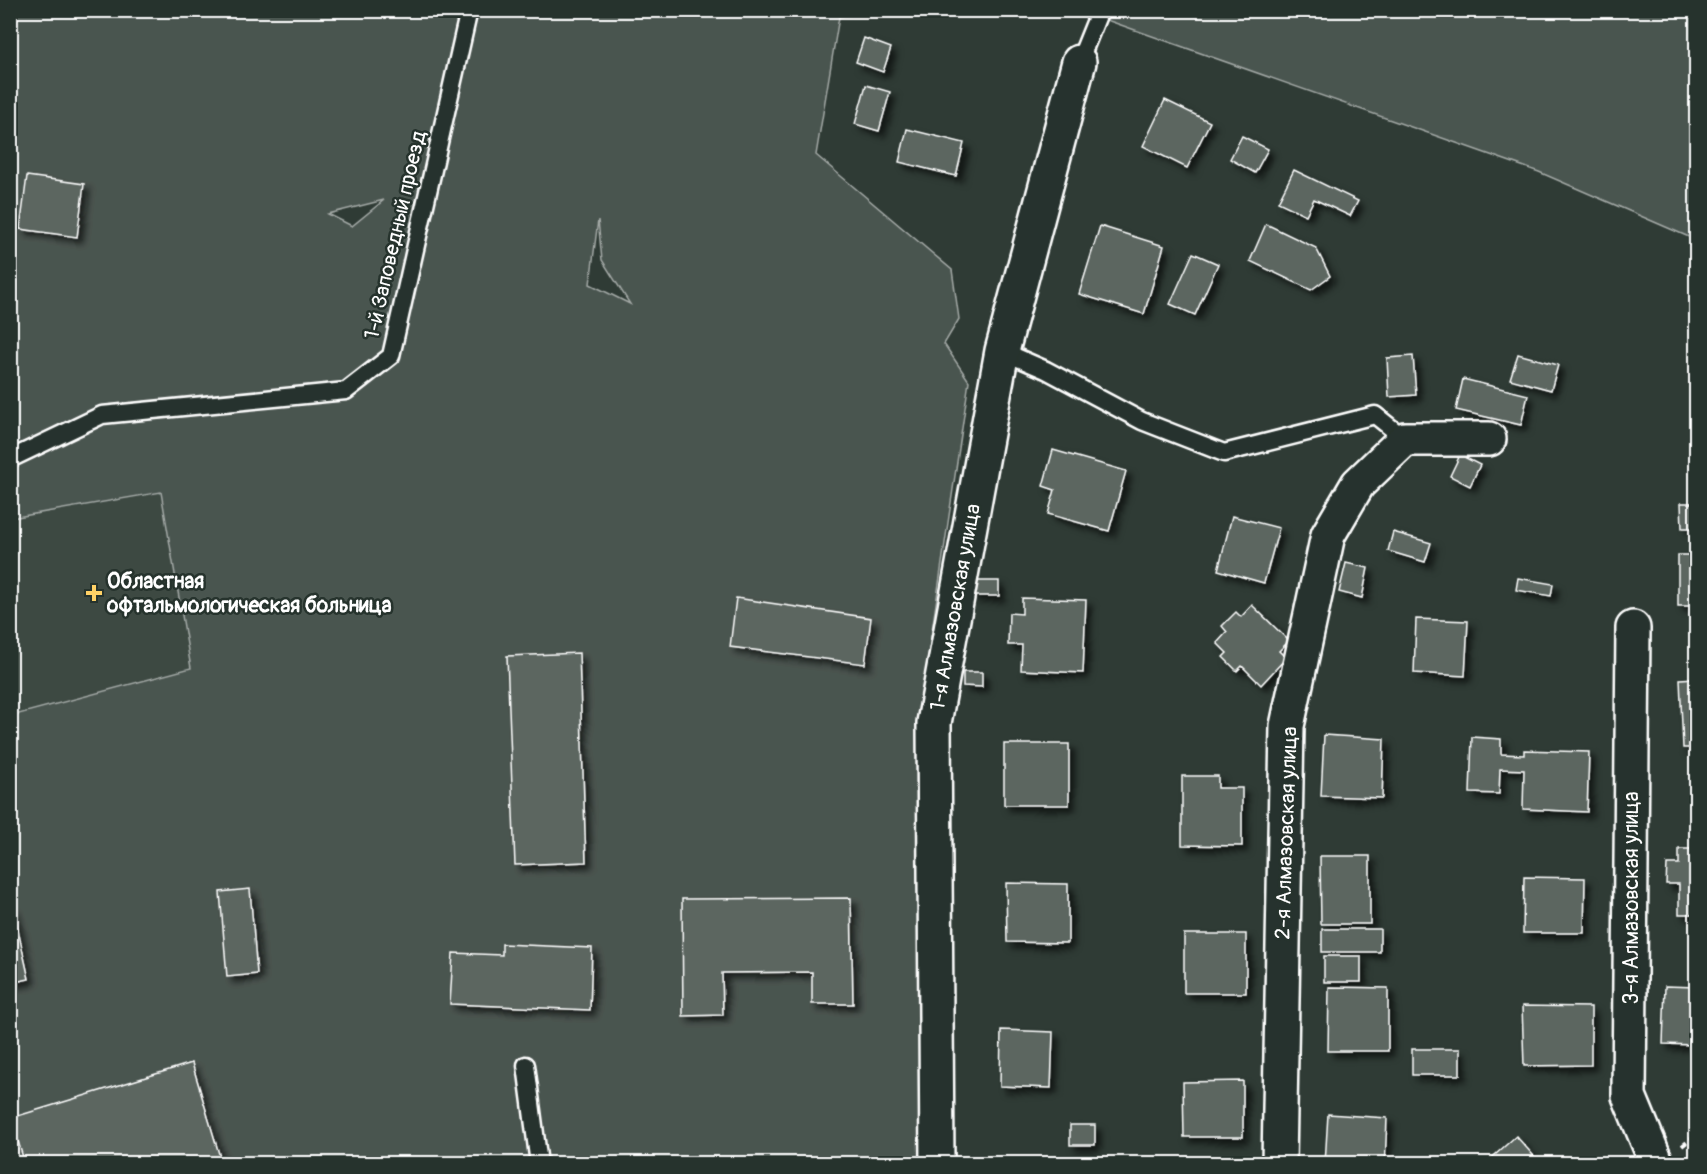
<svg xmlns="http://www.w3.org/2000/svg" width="1707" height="1174" viewBox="0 0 1707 1174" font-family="Pangolin,sans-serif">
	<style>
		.built { fill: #3c4842 }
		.green { fill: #4a544f; stroke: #a4aaa7; stroke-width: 1.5; fill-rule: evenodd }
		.building { fill: #5b6661; stroke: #fff; stroke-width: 1.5; filter: url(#shadow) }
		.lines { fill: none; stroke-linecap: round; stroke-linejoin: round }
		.service-casing { stroke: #fff; stroke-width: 21 }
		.minor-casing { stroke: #fff; stroke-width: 38 }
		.path { stroke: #fff; stroke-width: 4; stroke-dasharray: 6 4.5; stroke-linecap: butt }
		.service { stroke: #26332d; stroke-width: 16 }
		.minor { stroke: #26332d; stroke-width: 33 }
		.poi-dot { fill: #ffd166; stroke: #26332d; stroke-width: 2 }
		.labels { text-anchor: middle; stroke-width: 5; stroke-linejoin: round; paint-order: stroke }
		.street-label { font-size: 21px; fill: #fff; stroke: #26332d }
		.poi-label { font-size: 21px; font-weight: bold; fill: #fff; stroke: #26332d; text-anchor: start }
	</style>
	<defs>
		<filter id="shadow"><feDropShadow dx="5.5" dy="5.5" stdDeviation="3" flood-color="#0009"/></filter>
	</defs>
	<rect width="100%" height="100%" fill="#2f3b35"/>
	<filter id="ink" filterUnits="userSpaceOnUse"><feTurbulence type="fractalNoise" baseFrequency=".0167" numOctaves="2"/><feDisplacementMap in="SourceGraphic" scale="12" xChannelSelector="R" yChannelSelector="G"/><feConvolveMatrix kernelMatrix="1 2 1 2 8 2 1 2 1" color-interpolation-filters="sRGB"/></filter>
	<g filter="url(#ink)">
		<!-- built -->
		<path class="built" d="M161,491L191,668L11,716V518Z"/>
		<!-- green -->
		<g class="green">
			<path d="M11,11H882L839,17L816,155L952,270L959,319L944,344L969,381L918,725L922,1163H11V716L191,668L161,492L11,518ZM384,200L352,226L328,214ZM598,220L602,260L630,304L590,284Z"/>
			<path d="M1081,11H1696V240L1539,172Z"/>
		</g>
		<!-- building -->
		<g class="building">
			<path d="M864,38L891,48L883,72L856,62Z"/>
			<path d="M866,85L890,92L879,131L855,124Z"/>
			<path d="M1165,100L1210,122L1187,168L1143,146Z"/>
			<path d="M907,129L964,143L956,176L899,162Z"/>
			<path d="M1242,136L1268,149L1255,173L1230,159Z"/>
			<path d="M1294,170L1358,201L1350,216L1314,199L1306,215L1278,202Z"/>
			<path d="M27,176L84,184L77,237L20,229Z"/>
			<path d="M1266,224L1316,248L1330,276L1311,290L1250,261Z"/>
			<path d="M1100,226L1164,246L1144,314L1079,294Z"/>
			<path d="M1193,253L1218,264L1195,315L1170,304Z"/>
			<path d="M1518,354L1558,365L1551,390L1510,379Z"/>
			<path d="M1413,356L1416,395L1389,397L1387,358Z"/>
			<path d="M1463,379L1528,395L1521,425L1456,410Z"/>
			<path d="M1053,450L1126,471L1109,531L1048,514L1055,490L1043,486Z"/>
			<path d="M1460,455L1480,465L1470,486L1450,476Z"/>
			<path d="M1681,503H1696V528H1682Z"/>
			<path d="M1232,516L1279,528L1264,583L1218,570Z"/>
			<path d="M1393,532L1431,543L1425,562L1388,551Z"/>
			<rect x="1678" y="555" width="18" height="51"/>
			<path d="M1346,563L1368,568L1362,598L1339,592Z"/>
			<path d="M1518,578L1553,584L1551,596L1516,590Z"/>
			<rect x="972" y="581" width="27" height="15"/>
			<path d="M736,598L871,618L865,664L730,647Z"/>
			<path d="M1022,598L1086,600L1083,673L1021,670L1022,645H1008L1009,613L1022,614Z"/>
			<path d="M1252,605L1289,641L1279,651L1286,658L1261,685L1242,666L1237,671L1223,657L1227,653L1217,643L1227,632L1222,626L1236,612L1241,617Z"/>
			<path d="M1416,619L1468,621L1465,676L1414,673Z"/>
			<path d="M579,653L586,862L515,865L507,656Z"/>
			<path d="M963,672H982V687L963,686Z"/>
			<path d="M1696,678V748H1683L1680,679Z"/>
			<path d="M1324,735L1384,739L1382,798L1321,796Z"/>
			<path d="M1472,737L1501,739V754L1524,755V750L1589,752L1587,812L1523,809L1524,770L1500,769L1499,794L1470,793Z"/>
			<rect x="1004" y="744" width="65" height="61"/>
			<path d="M1182,776H1218V788H1242V846L1182,845Z"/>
			<path d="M1679,849H1696V914H1679V884H1666L1667,864H1679Z"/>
			<path d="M1320,856H1370V924H1321Z"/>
			<path d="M1524,877L1585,878L1584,933H1523Z"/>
			<path d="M1006,883L1068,884V943L1007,942Z"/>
			<path d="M250,889L257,974L227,977L220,892Z"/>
			<path d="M851,898L853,1004H812V972L722,973L723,1015L683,1016L682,899Z"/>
			<path d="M10,908H13L29,979L10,983Z"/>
			<rect x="1322" y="929" width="58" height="23"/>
			<rect x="1184" y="934" width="62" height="59"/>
			<path d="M502,944L592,948L590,1010L450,1004L453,953L502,955Z"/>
			<rect x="1324" y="956" width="37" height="26"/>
			<path d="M1665,986L1696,987V1045L1663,1044Z"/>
			<path d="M1329,987L1388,988V1051H1328Z"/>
			<path d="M1522,1006L1591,1007V1065L1524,1066Z"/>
			<path d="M1001,1030L1053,1032L1051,1088L1000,1086Z"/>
			<rect x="1412" y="1049" width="48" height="26"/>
			<path d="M192,1063L222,1164H25L11,1118Z"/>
			<path d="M1243,1081V1137H1184L1183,1082Z"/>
			<path d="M1328,1114L1387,1118L1385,1164H1325Z"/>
			<rect x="1070" y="1125" width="25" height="20"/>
			<path d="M1516,1136L1541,1164H1485Z"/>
		</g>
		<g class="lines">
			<!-- service casing -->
			<g class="service-casing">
				<g id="service">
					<path d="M1079,62L1100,10"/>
					<path d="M1002,351L1046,370L1142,421L1224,453L1375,415L1405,439"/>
					<path d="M10,459L102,415L346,391L391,356L469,10"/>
					<path d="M526,1065L539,1164"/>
				</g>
			</g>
			<!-- minor casing -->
			<g class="minor-casing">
				<g id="minor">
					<path d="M1633,628L1629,1096L1657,1164"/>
					<path d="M937,1164L934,723L1002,351L1079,62"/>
					<path d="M1279,1164L1287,726L1328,535L1358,484L1405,439H1489"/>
				</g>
			</g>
			<!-- path -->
			<path class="path" d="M1682,1146L1696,1135"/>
			<!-- service -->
			<use href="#service" class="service"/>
			<!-- minor -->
			<use href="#minor" class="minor"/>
		</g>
	</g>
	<!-- markers -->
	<path class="poi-dot" d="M91 584h6v6h6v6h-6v6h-6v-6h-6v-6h6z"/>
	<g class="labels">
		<!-- street labels -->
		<g class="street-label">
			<text transform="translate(395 235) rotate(-77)" y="7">1-й Заповедный проезд</text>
			<text transform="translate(955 607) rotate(-80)" y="7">1-я Алмазовская улица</text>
			<text transform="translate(1286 833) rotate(-88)" y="7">2-я Алмазовская улица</text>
			<text transform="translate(1631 898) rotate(-90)" y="7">3-я Алмазовская улица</text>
		</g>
		<!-- poi labels -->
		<g class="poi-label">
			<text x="107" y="588">Областная<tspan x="107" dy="24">офтальмологическая больница</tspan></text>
		</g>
	</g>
	<!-- margin -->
	<rect width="1707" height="1174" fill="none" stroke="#26332d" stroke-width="36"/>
	<rect x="18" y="18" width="1671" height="1138" fill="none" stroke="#fff" stroke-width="2" filter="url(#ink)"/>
</svg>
